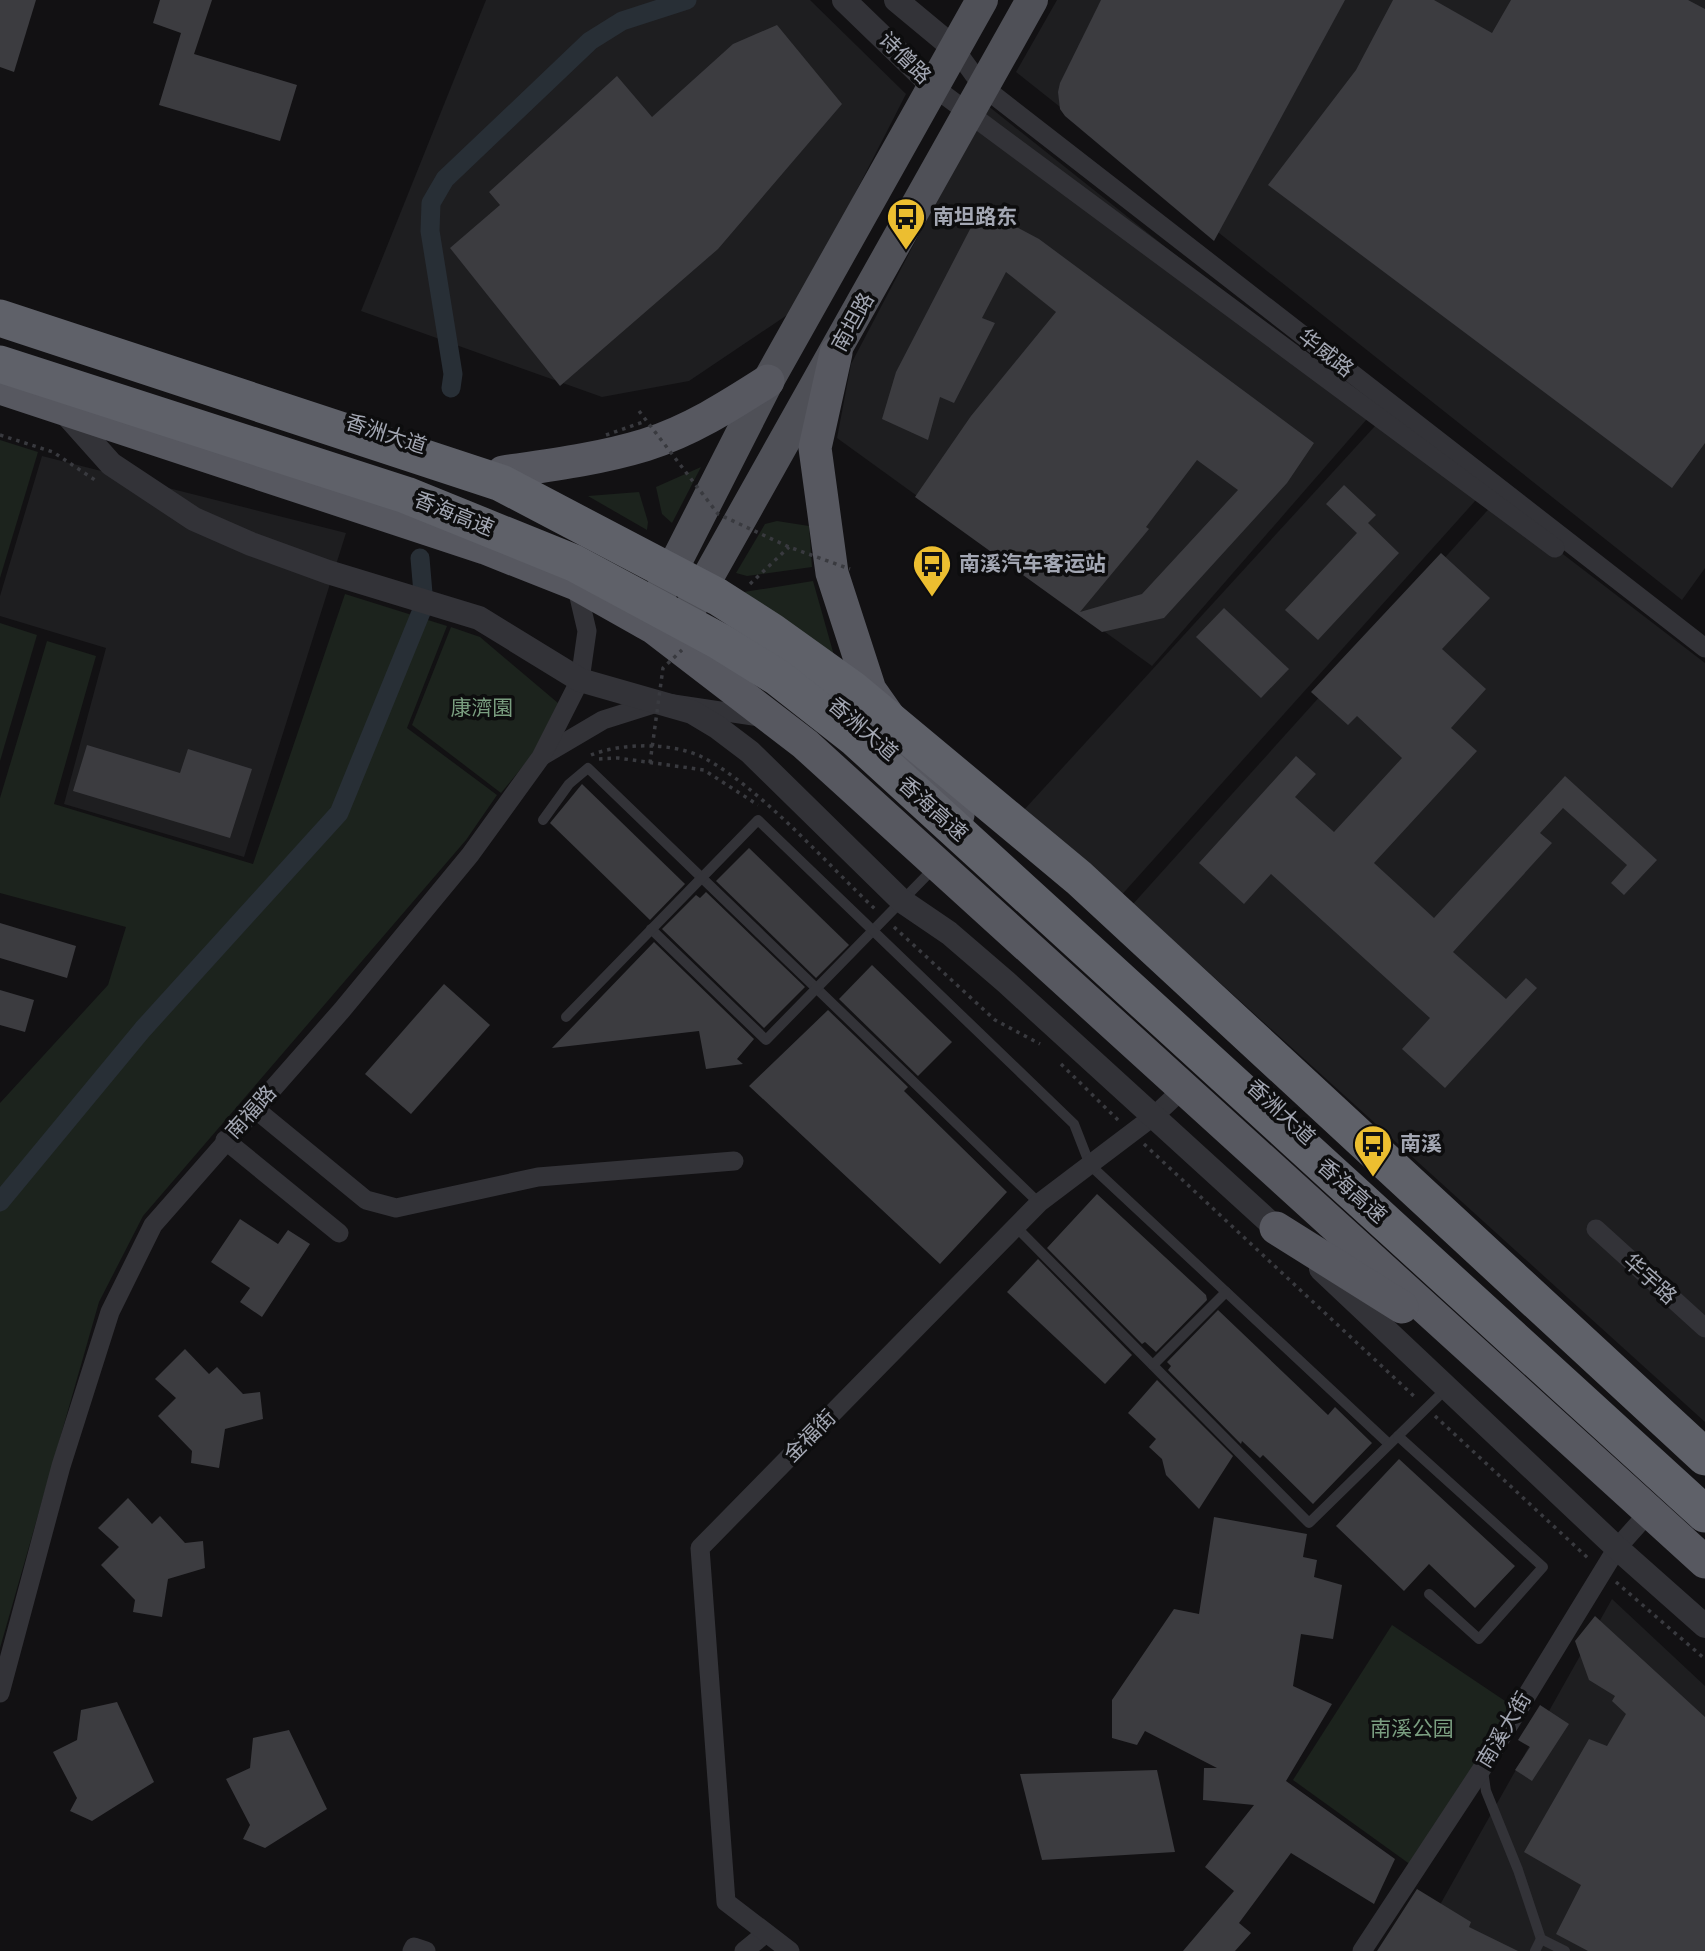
<svg xmlns="http://www.w3.org/2000/svg" width="1705" height="1951" viewBox="0 0 1705 1951" font-family="'Open Sans','Noto Sans SC',sans-serif">
	<style>
		.built { fill: #1e1e20 }
		.green { fill: #1c231d }
		.lines { fill: none; stroke-linecap: round; stroke-linejoin: round }
		.canal { stroke: #282f36; stroke-width: 19 }
		.building { fill: #3c3c40; fill-rule: evenodd }
		.path { stroke: #393a3f; stroke-width: 3.5; stroke-dasharray: 3.5 5; stroke-linecap: butt }
		.service { stroke: #333338; stroke-width: 10 }
		.minor { stroke: #333338; stroke-width: 19 }
		.tertiary { stroke: #333338; stroke-width: 24 }
		.primary { stroke: #4f5057; stroke-width: 32 }
		.trunk { stroke: #575860; stroke-width: 33 }
		.path-bridge { stroke: #393a3f; stroke-width: 3.5; stroke-dasharray: 3.5 5; stroke-linecap: butt }
		.motorway-bridge { stroke: #5f6169; stroke-width: 37 }
		.labels { text-anchor: middle; stroke-width: 7; stroke-linejoin: round; paint-order: stroke }
		.street-label { font-size: 21px; fill: #a3a7b3; stroke: #0d0d0e }
		.poi-label { font-size: 21px; font-weight: bold; fill: #a3a7b3; stroke: #0d0d0e; text-anchor: start }
		.park-label { font-size: 21px; fill: #7a9e80; stroke: #0d0d0e }
	</style>
	<rect width="100%" height="100%" fill="#121113"/>
	<!-- built -->
	<g class="built">
		<path d="M486,0H810L906,94L796,309L689,381L602,397L361,311Z"/>
		<path d="M1057,0H1705V568L1682,600L1016,72Z"/>
		<path d="M987,105L1373,412L1152,666L837,438L851,364Z"/>
		<path d="M1386,414L1484,491L1118,899L1023,811Z"/>
		<path d="M42,456L346,533L244,857L64,804L106,648L0,616V596Z"/>
		<path d="M1495,502L1705,663V1422L1133,904Z"/>
		<path d="M1612,1599L1705,1686V1951H1414Z"/>
	</g>
	<!-- green -->
	<g class="green">
		<path d="M0,440L38,452L0,578Z"/>
		<path d="M701,467L672,523L662,514L656,487Z"/>
		<path d="M639,492L648,522L647,530L588,496Z"/>
		<path d="M777,521L809,526L812,567L747,576L736,573L765,524Z"/>
		<path d="M813,581L839,673L744,592Z"/>
		<path d="M345,594L447,626L407,728L497,795L466,840L143,1216L99,1302L0,1648V1103L108,985L126,927L0,893V798L47,641L96,656L54,804L253,864Z"/>
		<path d="M0,623L37,635L0,761Z"/>
		<path d="M451,627L480,637L558,703L533,754L501,793L412,725Z"/>
		<path d="M1392,1625L1514,1707L1411,1865L1293,1780Z"/>
	</g>
	<g class="lines">
		<!-- canal -->
		<g class="canal">
			<path d="M451,388L453,374L430,231L431,203L445,179L590,41L622,21L687,0"/>
			<path d="M0,1202L143,1029L339,813L424,605L420,558"/>
		</g>
	</g>
	<!-- building -->
	<g class="building">
		<path d="M0,0H36L14,72L0,67Z"/>
		<path d="M160,0H212L194,54L297,85L280,141L159,105L181,33L153,23Z"/>
		<path d="M1101,0H1345L1214,241L1065,116L1060,109L1058,92L1060,83Z"/>
		<path d="M1393,0H1434L1492,33L1511,0H1688L1705,9V443L1672,488L1268,185L1356,70Z"/>
		<path d="M777,25L842,104L718,249L560,386L450,248L500,205L489,192L617,76L652,117L733,44Z"/>
		<path d="M981,208L1039,239L1314,443L1287,483L1164,618L1102,632L915,497L971,416L1056,312L1006,272L982,318L995,323L954,403L940,397L928,440L882,419L896,372ZM1197,460L1238,490L1142,594L1080,612L1149,529L1146,527Z"/>
		<path d="M1344,485L1376,515L1368,523L1399,553L1318,640L1285,610L1357,533L1326,504Z"/>
		<path d="M1441,553L1490,598L1442,649L1486,689L1451,728L1477,751L1374,863L1434,918L1565,776L1657,860L1624,895L1611,883L1627,865L1563,808L1540,833L1552,843L1453,952L1506,999L1526,978L1537,988L1445,1088L1402,1049L1430,1018L1271,874L1244,904L1199,863L1296,756L1316,774L1295,797L1334,832L1402,758L1357,716L1348,725L1311,692Z"/>
		<path d="M1224,608L1289,669L1261,698L1196,637Z"/>
		<path d="M87,745L180,773L188,749L252,769L230,838L73,791Z"/>
		<path d="M582,784L685,884L650,920L550,823Z"/>
		<path d="M749,848L849,945L816,978L716,881Z"/>
		<path d="M706,892L805,987L764,1028L662,929L696,895L700,898Z"/>
		<path d="M0,923L76,946L67,978L0,958Z"/>
		<path d="M654,942L754,1039L737,1059L743,1064L706,1069L699,1031L552,1048Z"/>
		<path d="M872,965L952,1042L918,1076L839,999Z"/>
		<path d="M444,984L490,1025L411,1114L365,1074Z"/>
		<path d="M0,990L34,1000L25,1032L0,1025Z"/>
		<path d="M828,1010L908,1087L904,1091L1007,1192L940,1264L749,1086Z"/>
		<path d="M1097,1194L1206,1295L1207,1300L1156,1352L1145,1342L1142,1344L1047,1248Z"/>
		<path d="M240,1219L278,1244L288,1230L310,1244L262,1317L240,1302L250,1288L211,1262Z"/>
		<path d="M1038,1259L1132,1355L1105,1384L1007,1292Z"/>
		<path d="M1218,1310L1328,1415L1335,1407L1372,1443L1313,1504L1263,1455L1260,1458L1242,1441L1241,1444L1168,1370L1171,1366L1167,1362Z"/>
		<path d="M185,1349L209,1374L217,1367L243,1394L260,1392L263,1419L225,1429L219,1468L191,1463L192,1451L158,1416L176,1398L155,1379Z"/>
		<path d="M1157,1380L1233,1456L1199,1509L1166,1475L1162,1459L1149,1447L1156,1439L1128,1413Z"/>
		<path d="M1399,1459L1515,1566L1475,1608L1429,1564L1404,1591L1336,1526Z"/>
		<path d="M128,1498L152,1524L160,1516L185,1543L203,1541L205,1568L168,1579L162,1617L133,1612L135,1600L101,1565L119,1547L98,1528Z"/>
		<path d="M1214,1517L1307,1534L1303,1557L1317,1560L1314,1577L1342,1585L1333,1639L1301,1634L1293,1686L1332,1704L1286,1781L1395,1859L1374,1904L1291,1853L1239,1923L1251,1933L1235,1951H1183L1234,1891L1205,1867L1254,1805L1203,1800L1204,1768H1217L1145,1731L1137,1745L1112,1738V1700L1174,1609L1199,1614Z"/>
		<path d="M1595,1616L1705,1717V1951H1588L1556,1934L1581,1885L1524,1852L1589,1739L1607,1746L1626,1714L1612,1701L1615,1696L1589,1680L1575,1641Z"/>
		<path d="M117,1702L154,1782L92,1821L70,1811L77,1798L53,1752L77,1740L81,1710Z"/>
		<path d="M1540,1705L1569,1724L1532,1781L1515,1770L1530,1747L1518,1740Z"/>
		<path d="M289,1730L327,1809L265,1848L243,1839L250,1825L226,1779L250,1768L253,1738Z"/>
		<path d="M1157,1770L1175,1852L1042,1860L1020,1774Z"/>
		<path d="M1417,1889L1471,1922L1469,1927L1518,1951H1377Z"/>
	</g>
	<g class="lines">
		<!-- path -->
		<g class="path">
			<path d="M0,435L53,452L95,480"/>
			<path d="M591,755C621,743 672,742 702,757C759,786 827,864 876,910"/>
			<path d="M599,759L618,758L704,770L758,805"/>
			<path d="M894,927L995,1020L1040,1044"/>
			<path d="M1061,1064L1118,1120"/>
			<path d="M1144,1144L1417,1399"/>
			<path d="M1435,1416L1589,1559"/>
			<path d="M1616,1582L1705,1659"/>
		</g>
		<!-- service -->
		<g class="service">
			<path d="M543,820L569,784L588,768L1039,1203"/>
			<path d="M651,929L766,1040L933,869"/>
			<path d="M566,1017L758,820L1074,1124L1090,1165L1389,1444"/>
			<path d="M1016,1227L1309,1523L1446,1389"/>
			<path d="M1153,1365L1226,1292"/>
			<path d="M1398,1436L1543,1567L1479,1639L1429,1594"/>
			<path d="M1483,1771L1486,1791L1518,1870L1541,1939"/>
			<path d="M1535,1951L1541,1939L1565,1951"/>
		</g>
		<!-- minor -->
		<g class="minor">
			<path d="M955,49L982,86L1705,648"/>
			<path d="M935,88L1555,548"/>
			<path d="M542,756L603,720L660,702L760,717"/>
			<path d="M254,1108L366,1200L396,1208L538,1177L734,1161"/>
			<path d="M225,1140L339,1233"/>
			<path d="M1596,1229L1705,1328"/>
			<path d="M0,1693L61,1466L110,1312L153,1225L342,1010L470,855L541,757L580,680L587,631L576,584"/>
			<path d="M412,1951L414,1947L426,1951"/>
			<path d="M744,1951L766,1933"/>
			<path d="M790,1951L726,1902L700,1548L1039,1203L1154,1116L1184,1088"/>
			<path d="M1362,1951L1483,1767L1617,1548L1650,1511"/>
		</g>
		<!-- tertiary -->
		<g class="tertiary">
			<path d="M844,0L935,88"/>
			<path d="M896,0L955,49"/>
			<path d="M61,408L111,464L194,519L251,544L328,572L479,618L580,680L692,712L717,727L750,752L902,901L949,933L1006,982L1289,1240"/>
			<path d="M1321,1269L1617,1548L1705,1626"/>
		</g>
		<!-- primary -->
		<g class="primary">
			<path d="M690,609L1032,0"/>
			<path d="M645,623L768,381L982,0"/>
		</g>
		<!-- trunk -->
		<g class="trunk">
			<path d="M836,353L815,448L832,573L870,690L958,815"/>
			<path d="M0,388L485,548L576,584L654,628L805,744L1705,1562"/>
			<path d="M503,472C551,465 599,459 645,445C690,431 729,406 768,381"/>
			<path d="M1276,1228L1402,1307"/>
		</g>
		<!-- path-bridge -->
		<g class="path-bridge">
			<path d="M639,411L718,514L789,547L850,569"/>
			<path d="M606,435L646,421"/>
			<path d="M750,584L789,547"/>
			<path d="M650,763L663,668L682,650"/>
		</g>
		<!-- motorway-bridge -->
		<g class="motorway-bridge">
			<path d="M0,318L501,483L718,597L771,631L852,689L1079,878L1705,1457"/>
			<path d="M0,364L406,495L574,563L719,641L777,677L856,739L1705,1514"/>
		</g>
	</g>
	<!-- icons -->
	<defs>
		<g id="bus-pin" transform="scale(2.0125)"><path d="M0 17L-7.5 6A9.5 9.5 0 1 1 7.5 6Z" fill="#ecbe30" stroke="#0d0d0e"/><path d="M-5-6H5V4H4V6H2V4H-2V6H-4V4H-5ZM-3.5-4V0h7V-4ZM-3.5 1.2v1.5H-2V1.2ZM2 1.2v1.5H3.5V1.2Z" fill="#111"/></g>
	</defs>
	<g fill-rule="evenodd">
		<use href="#bus-pin" x="906" y="217"/>
		<use href="#bus-pin" x="932" y="564"/>
		<use href="#bus-pin" x="1373" y="1144"/>
	</g>
	<g class="labels">
		<!-- street labels -->
		<g class="street-label">
			<text transform="translate(905 58) rotate(45)" y="7">诗僧路</text>
			<text transform="translate(853 322) rotate(-61)" y="7">南坦路</text>
			<text transform="translate(1326 353) rotate(38)" y="7">华威路</text>
			<text transform="translate(386 434) rotate(18)" y="7">香洲大道</text>
			<text transform="translate(454 514) rotate(22)" y="7">香海高速</text>
			<text transform="translate(863 729) rotate(41)" y="7">香洲大道</text>
			<text transform="translate(933 809) rotate(42)" y="7">香海高速</text>
			<text transform="translate(251 1112) rotate(-48)" y="7">南福路</text>
			<text transform="translate(1281 1112) rotate(43)" y="7">香洲大道</text>
			<text transform="translate(1352 1191) rotate(42)" y="7">香海高速</text>
			<text transform="translate(1650 1279) rotate(42)" y="7">华宇路</text>
			<text transform="translate(810 1436) rotate(-45)" y="7">金福街</text>
			<text transform="translate(1504 1730) rotate(-59)" y="7">南溪大街</text>
		</g>
		<!-- poi labels -->
		<g class="poi-label">
			<text x="933" y="224">南坦路东</text>
			<text x="959" y="571">南溪汽车客运站</text>
			<text x="1400" y="1151">南溪</text>
		</g>
		<!-- park labels -->
		<g class="park-label">
			<text x="482" y="715">康濟園</text>
			<text x="1412" y="1736">南溪公园</text>
		</g>
	</g>
</svg>
